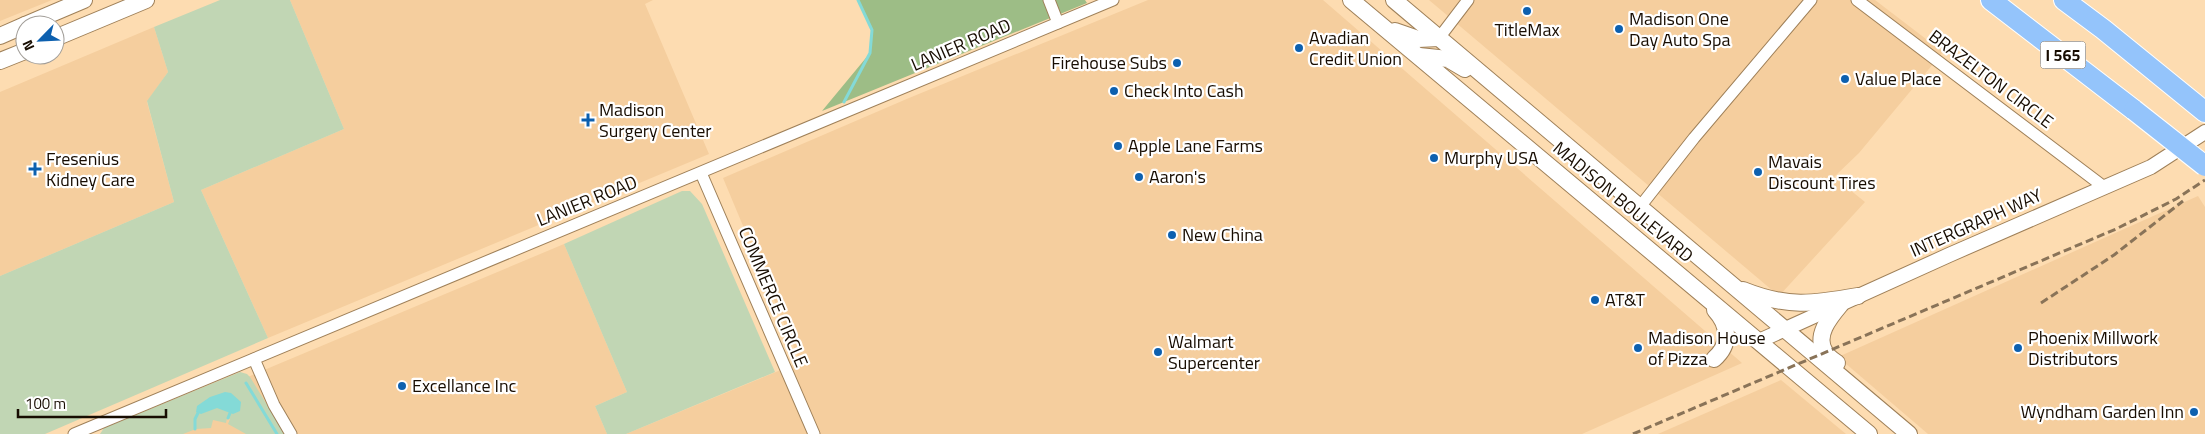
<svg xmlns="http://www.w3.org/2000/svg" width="2205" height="434" viewBox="0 0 2205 434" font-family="'Titillium Web',sans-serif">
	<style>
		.built { fill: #f5ce9e }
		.green { fill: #c1d6b4 }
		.forest { fill: #9dbd86 }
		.water { fill: #84dad7 }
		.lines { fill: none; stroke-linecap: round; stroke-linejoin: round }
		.stream { stroke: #84dad7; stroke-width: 3 }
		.minor-casing { stroke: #9f8059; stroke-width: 13 }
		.tertiary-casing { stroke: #9f8059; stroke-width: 16 }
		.secondary-casing { stroke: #9f8059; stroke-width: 18 }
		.motorway-casing { stroke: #fff; stroke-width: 22 }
		.minor { stroke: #fff; stroke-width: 11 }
		.tertiary { stroke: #fff; stroke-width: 14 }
		.secondary { stroke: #fff; stroke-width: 16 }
		.motorway { stroke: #94c4fb; stroke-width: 20 }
		.rail { stroke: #897358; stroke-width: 3; stroke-dasharray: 8 4; stroke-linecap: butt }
		.motorway-bridge-casing { stroke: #fff; stroke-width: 22; stroke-linecap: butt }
		.motorway-bridge { stroke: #94c4fb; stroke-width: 20 }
		.poi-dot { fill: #0d60af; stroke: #fff; stroke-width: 2 }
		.labels { text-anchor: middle; stroke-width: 4.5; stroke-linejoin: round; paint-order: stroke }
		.shield { fill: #fff; stroke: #5d554d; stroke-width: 1 }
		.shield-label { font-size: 16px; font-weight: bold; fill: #170c01 }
		.poi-label { font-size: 18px; fill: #170c01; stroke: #fff; text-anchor: start }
		.street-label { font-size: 18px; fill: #170c01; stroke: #fff }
	</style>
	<rect width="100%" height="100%" fill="#fddcb1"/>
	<!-- built -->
	<g class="built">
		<path d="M0,0H52L0,21Z"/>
		<path d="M290,0H653L645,4L709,154L268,338L201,190L344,129Z"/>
		<path d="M1148,0H1323L1742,363L1582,434H626L800,362L723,178L909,98Z"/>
		<path d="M1429,0H1875L1943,52L1859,153L1834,177L1865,202L1779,296Z"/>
		<path d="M154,27L168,72L147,102L174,202L0,276V92Z"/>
		<path d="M2198,196L2205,207V434H1928L1838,357Z"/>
		<path d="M564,244L627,392L595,406L607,434H112Z"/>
		<path d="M1781,380L1846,434H1658Z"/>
	</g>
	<!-- green -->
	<g class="green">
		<path d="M220,0H290L344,129L201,190L268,338L45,434H0V276L174,202L147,101L168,72L154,27Z"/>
		<path d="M682,191H690L702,204L775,372L626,434H607L595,406L627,392L564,244Z"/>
		<path d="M240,372L247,374L250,377L285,434H246L228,424L230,419L227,418L226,423L213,420L211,428L196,429L183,434H100L104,428Z"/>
	</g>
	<!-- forest -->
	<path class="forest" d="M858,0H1085L1087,3L822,111L870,53L872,30Z"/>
	<!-- water -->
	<path class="water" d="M225,392L231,393L241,402L240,411L233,414L217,408L201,414L196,412L197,406L210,397Z"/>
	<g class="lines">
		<!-- stream -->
		<g class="stream">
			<path d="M844,102L870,53L872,30L858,0"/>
			<path d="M246,383L277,434"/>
			<path d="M228,418L230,413"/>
			<path d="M195,429V419L198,413"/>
		</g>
		<!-- minor casing -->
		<g class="minor-casing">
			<g id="minor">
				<path d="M1049,0L1058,23"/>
				<path d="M1857,0L2104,187"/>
				<path d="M1439,38L1468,0"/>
				<path d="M701,173L814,434"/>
				<path d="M1639,208L1694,138L1811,0"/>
				<path d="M254,359L274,405L291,434"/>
				<path d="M74,434L1113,0"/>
			</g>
		</g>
		<!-- tertiary casing -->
		<g class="tertiary-casing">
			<path id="tertiary" d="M1759,341L1949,255L2151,167L2205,132"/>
		</g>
		<!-- secondary casing -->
		<g class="secondary-casing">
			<g id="secondary">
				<path d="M1351,0L1869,434"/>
				<path d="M1394,0L1909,434"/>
				<path d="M25,25L84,0"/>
				<path d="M1395,31L1418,39L1439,38"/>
				<path d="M0,36L25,25"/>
				<path d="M55,38L146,0"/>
				<path d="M1419,56L1448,59L1465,69"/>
				<path d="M0,61L25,51"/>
				<path d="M1743,290C1788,308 1812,304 1858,296"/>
				<path d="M1714,359C1730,345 1730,326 1715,310"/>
				<path d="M1837,363C1833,360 1827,356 1825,352C1814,335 1831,316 1841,304"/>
			</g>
		</g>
		<!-- motorway casing -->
		<g class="motorway-casing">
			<g id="motorway">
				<path d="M1991,0L2134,110"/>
				<path d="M2064,0L2103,29L2205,112"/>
			</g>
		</g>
		<!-- minor -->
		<use href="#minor" class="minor"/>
		<!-- tertiary -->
		<use href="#tertiary" class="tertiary"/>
		<!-- secondary -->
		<use href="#secondary" class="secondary"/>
		<!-- motorway -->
		<use href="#motorway" class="motorway"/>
		<!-- rail -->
		<g class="rail">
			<path d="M2041,303L2114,255L2183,201"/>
			<path d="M1633,434L2116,229L2176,199L2205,180"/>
		</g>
		<!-- motorway-bridge casing -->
		<g class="motorway-bridge-casing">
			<path id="motorway-bridge" d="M2134,110L2205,166"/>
		</g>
		<!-- motorway-bridge -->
		<use href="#motorway-bridge" class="motorway-bridge"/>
	</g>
	<!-- markers -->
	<g class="poi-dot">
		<circle cx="1527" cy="11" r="5"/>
		<circle cx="1619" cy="29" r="5"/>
		<circle cx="1299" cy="48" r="5"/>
		<circle cx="1177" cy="63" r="5"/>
		<circle cx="1845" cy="79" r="5"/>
		<circle cx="1114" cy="91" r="5"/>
		<path d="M585.5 112.5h5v5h5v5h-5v5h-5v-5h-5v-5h5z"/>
		<circle cx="1118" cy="146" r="5"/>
		<circle cx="1434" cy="158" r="5"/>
		<path d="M32.5 161.5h5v5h5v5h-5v5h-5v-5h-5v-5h5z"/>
		<circle cx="1758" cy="172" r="5"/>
		<circle cx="1139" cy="177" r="5"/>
		<circle cx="1172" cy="235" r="5"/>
		<circle cx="1595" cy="300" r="5"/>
		<circle cx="1638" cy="348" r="5"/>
		<circle cx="2018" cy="348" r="5"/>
		<circle cx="1158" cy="352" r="5"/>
		<circle cx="402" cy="386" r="5"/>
		<circle cx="2194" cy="412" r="5"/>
	</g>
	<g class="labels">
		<!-- shield labels -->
		<rect class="shield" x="2040.5" y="41.5" width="45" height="27" rx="4"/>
		<g class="shield-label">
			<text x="2063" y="61">I 565</text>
		</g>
		<!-- poi labels -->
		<g class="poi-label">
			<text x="1629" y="25">Madison One<tspan x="1629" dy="21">Day Auto Spa</tspan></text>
			<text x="1527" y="36" text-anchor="middle">TitleMax</text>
			<text x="1309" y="44">Avadian<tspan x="1309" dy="21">Credit Union</tspan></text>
			<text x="1167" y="69" text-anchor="end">Firehouse Subs</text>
			<text x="1855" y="85">Value Place</text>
			<text x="1124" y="97">Check Into Cash</text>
			<text x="599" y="116">Madison<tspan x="599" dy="21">Surgery Center</tspan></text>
			<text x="1128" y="152">Apple Lane Farms</text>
			<text x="1444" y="164">Murphy USA</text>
			<text x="46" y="165">Fresenius<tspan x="46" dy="21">Kidney Care</tspan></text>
			<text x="1768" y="168">Mavais<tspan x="1768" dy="21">Discount Tires</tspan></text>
			<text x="1149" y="183">Aaron's</text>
			<text x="1182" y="241">New China</text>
			<text x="1605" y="306">AT&amp;T</text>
			<text x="1648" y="344">Madison House<tspan x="1648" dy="21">of Pizza</tspan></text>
			<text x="2028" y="344">Phoenix Millwork<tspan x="2028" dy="21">Distributors</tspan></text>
			<text x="1168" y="348">Walmart<tspan x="1168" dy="21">Supercenter</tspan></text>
			<text x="412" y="392">Excellance Inc</text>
			<text x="2184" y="418" text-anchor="end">Wyndham Garden Inn</text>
		</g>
		<!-- street labels -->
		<g class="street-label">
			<text transform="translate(961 45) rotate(-23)" y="6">LANIER ROAD</text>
			<text transform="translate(1991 79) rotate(37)" y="6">BRAZELTON CIRCLE</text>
			<text transform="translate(587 201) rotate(-22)" y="6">LANIER ROAD</text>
			<text transform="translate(1623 202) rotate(40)" y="6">MADISON BOULEVARD</text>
			<text transform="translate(1976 223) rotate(-24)" y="6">INTERGRAPH WAY</text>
			<text transform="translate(773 297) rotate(67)" y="6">COMMERCE CIRCLE</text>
		</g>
	</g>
	<!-- north arrow -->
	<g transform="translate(40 40) rotate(246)"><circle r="24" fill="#ffffff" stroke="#a29e99"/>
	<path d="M0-4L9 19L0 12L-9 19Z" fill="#0d60af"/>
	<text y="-8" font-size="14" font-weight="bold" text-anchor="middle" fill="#170c01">N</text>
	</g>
	<!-- scale -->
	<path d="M18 409v8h148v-8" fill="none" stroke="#170c01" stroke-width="2.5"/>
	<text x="25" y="409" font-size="15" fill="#170c01" stroke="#ffffff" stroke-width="4" paint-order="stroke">100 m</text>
</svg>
